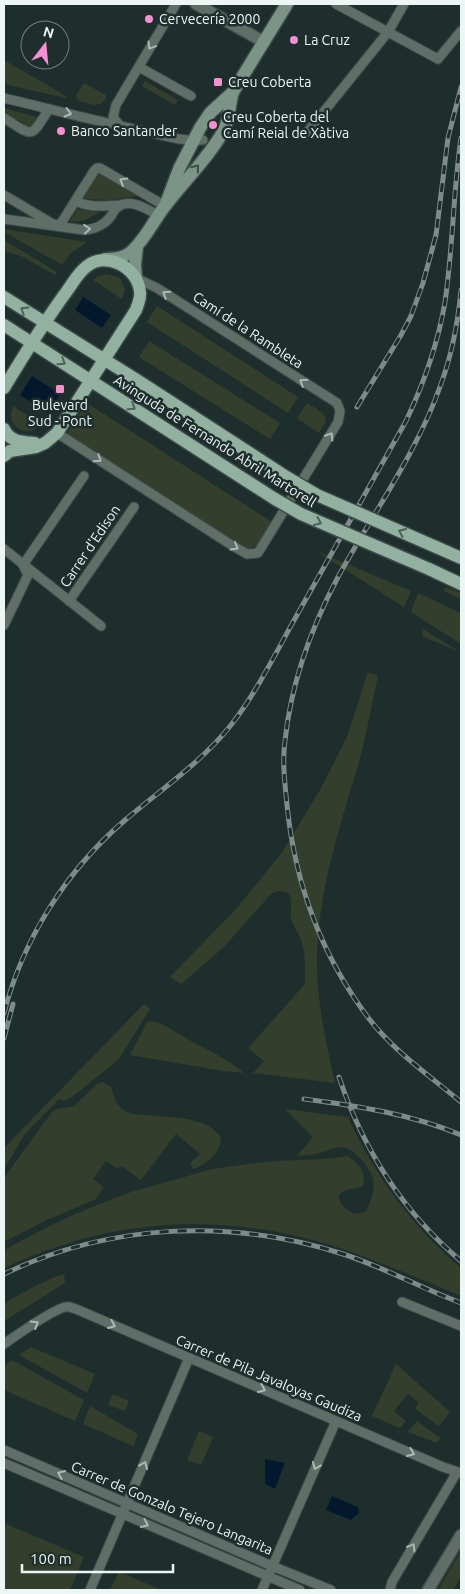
<svg xmlns="http://www.w3.org/2000/svg" width="465" height="1594" viewBox="0 0 465 1594" font-family="Ubuntu,sans-serif">
	<style>
		.green { fill: #343e2c }
		.water { fill: #04182d }
		.lines { fill: none; stroke-linecap: round; stroke-linejoin: round }
		.minor-casing { stroke: #3b4a49; stroke-width: 11 }
		.tertiary-casing { stroke: #3b4a49; stroke-width: 14 }
		.secondary-casing { stroke: #3b4a49; stroke-width: 15 }
		.primary-casing { stroke: #3b4a49; stroke-width: 15 }
		.minor { stroke: #5f6e66; stroke-width: 9 }
		.tertiary { stroke: #5f6e66; stroke-width: 11 }
		.secondary { stroke: #7c9487; stroke-width: 12 }
		.primary { stroke: #92b1a0; stroke-width: 12 }
		.rail-casing { stroke: #7d8b8a; stroke-width: 5 }
		.rail { stroke: #1e2e2d; stroke-width: 3; stroke-dasharray: 9; stroke-linecap: butt }
		.primary-bridge-casing { stroke: #3b4a49; stroke-width: 15; stroke-linecap: butt }
		.primary-bridge { stroke: #92b1a0; stroke-width: 12 }
		.oneway { stroke: #acb9b5 }
		.oneway2 { stroke: #3a4d48 }
		.oneway3 { stroke: #4c625b }
		.poi-dot { fill: #f591d2; stroke: #1e2e2d; stroke-width: 2 }
		.labels { text-anchor: middle; stroke-width: 5; stroke-linejoin: round; paint-order: stroke }
		.poi-label { font-size: 14px; fill: #ebf6f5; stroke: #1e2e2d; text-anchor: start }
		.street-label { font-size: 14px; fill: #ebf6f5; stroke: #1e2e2d }
	</style>
	<rect width="100%" height="100%" fill="#1e2e2d"/>
	<!-- green -->
	<g class="green">
		<path d="M4,60L66,96V98L4,84Z"/>
		<path d="M145,81L178,100L175,105L142,86Z"/>
		<path d="M84,83L106,95V98C99,110 88,103 77,100L76,95Z"/>
		<path d="M4,108L40,118L32,128L25,127L24,123L4,113Z"/>
		<path d="M98,173H102L138,194V196L112,200L85,199L84,197Z"/>
		<path d="M77,209L99,212V213L83,221L70,222Z"/>
		<path d="M4,229L86,242V243L72,252L62,265L4,232Z"/>
		<path d="M4,240L57,272L55,275L21,256L4,251Z"/>
		<path d="M107,274L120,278L125,290L122,299L93,280L98,276Z"/>
		<path d="M157,306L298,397L288,413L147,322Z"/>
		<path d="M149,341L280,423L270,439L139,357Z"/>
		<path d="M87,403L272,522L257,546L243,550L66,435L83,408Z"/>
		<path d="M307,403C315,408 326,412 326,422L319,433L297,418Z"/>
		<path d="M13,406L41,424C27,441 4,426 13,406Z"/>
		<path d="M316,551L411,591L404,607Z"/>
		<path d="M446,587L461,593V599L443,591Z"/>
		<path d="M418,593L461,613V644L411,612Z"/>
		<path d="M423,629L460,652L422,636Z"/>
		<path d="M368,672L378,676C371,707 366,739 357,769C337,835 316,900 317,970C318,1008 327,1046 335,1083L253,1073L264,1061L248,1048L305,984C305,969 306,953 301,940C298,932 293,926 291,918C289,909 297,894 282,891C278,890 275,892 271,894L224,947L181,984L170,977L236,909L281,854L320,790L347,737Z"/>
		<path d="M144,1004L150,1009L119,1059L72,1097L65,1101L59,1099L25,1134L4,1169V1148Z"/>
		<path d="M150,1021C164,1023 177,1033 189,1040C208,1050 228,1059 244,1073L223,1071L130,1055L147,1022Z"/>
		<path d="M102,1082L110,1086C114,1093 114,1101 120,1107C126,1114 136,1114 145,1115C169,1118 205,1115 221,1137C221,1152 206,1165 193,1169L190,1163L200,1154L176,1134L141,1180L121,1166L118,1169L106,1161L93,1179L104,1187L96,1199L47,1220L4,1242V1178L52,1112L57,1109L74,1106L97,1084Z"/>
		<path d="M285,1109L348,1117C374,1175 413,1227 461,1268V1296C417,1278 373,1258 327,1244C241,1218 145,1217 60,1246C41,1252 22,1260 4,1268V1250L49,1226L87,1209L131,1192L181,1178L212,1169L248,1164L275,1161L326,1159L348,1156C357,1163 369,1174 362,1187L346,1190L339,1194C338,1205 346,1209 354,1214L365,1212C371,1203 375,1190 373,1179C371,1169 353,1147 342,1147C334,1147 324,1152 316,1154C310,1155 303,1155 297,1156L313,1137Z"/>
		<path d="M64,1274L65,1283L4,1321V1304C23,1292 42,1281 64,1274Z"/>
		<path d="M31,1347L95,1374L87,1393L19,1355Z"/>
		<path d="M12,1360L84,1400L75,1421L4,1390V1366Z"/>
		<path d="M396,1364L450,1412L439,1426L415,1409L418,1402L408,1394L394,1411L406,1421L400,1428L372,1416Z"/>
		<path d="M113,1394L129,1401L125,1411L108,1405Z"/>
		<path d="M90,1406L138,1434L133,1446L83,1424Z"/>
		<path d="M417,1421L440,1438L437,1443L408,1432Z"/>
		<path d="M199,1431L213,1437L201,1465L187,1460Z"/>
		<path d="M4,1523L84,1557L70,1590H4Z"/>
		<path d="M461,1551V1576L453,1590H438Z"/>
		<path d="M119,1572L162,1590H110Z"/>
	</g>
	<!-- water -->
	<g class="water">
		<path d="M83,297L111,315L102,328L75,310Z"/>
		<path d="M32,376L60,394L48,413L20,395Z"/>
		<path d="M265,1459L285,1463L275,1489L265,1484Z"/>
		<path d="M332,1496L358,1507L359,1513L351,1520L326,1510Z"/>
	</g>
	<g class="lines">
		<!-- minor casing -->
		<g class="minor-casing">
			<g id="minor">
				<path d="M336,4L438,59L461,31"/>
				<path d="M139,67L191,96"/>
				<path d="M4,98C50,109 96,121 143,131C162,135 183,142 203,140"/>
				<path d="M4,118C34,137 30,139 49,109"/>
				<path d="M120,126L113,117L116,105L176,4"/>
				<path d="M305,135L388,32L404,4"/>
				<path d="M4,195L53,224L60,225L94,171L97,168H100L165,206"/>
				<path d="M76,201C89,208 106,206 121,205"/>
				<path d="M4,219L84,230C95,229 104,226 111,216C113,213 114,209 118,207C130,198 147,209 158,215"/>
				<path d="M57,433L233,546L247,554L258,553L338,422L340,411L337,403L157,288L136,278"/>
				<path d="M4,549L101,626"/>
				<path d="M69,601L134,507"/>
				<path d="M4,625L28,575L23,565L84,476"/>
				<path d="M402,1302L461,1326"/>
				<path d="M4,1344C17,1335 50,1311 65,1307C69,1306 72,1308 76,1309L443,1467L461,1473"/>
				<path d="M4,1450L272,1566L331,1590"/>
				<path d="M4,1463L300,1590"/>
				<path d="M90,1590L189,1358"/>
				<path d="M262,1590L336,1421"/>
				<path d="M390,1590L392,1582L457,1472"/>
			</g>
		</g>
		<!-- tertiary casing -->
		<g class="tertiary-casing">
			<g id="tertiary">
				<path d="M196,4L264,42"/>
				<path d="M428,1590L461,1535"/>
			</g>
		</g>
		<!-- secondary casing -->
		<g class="secondary-casing">
			<g id="secondary">
				<path d="M165,206L179,169L200,128L210,113L233,92L287,4"/>
				<path d="M105,259C115,259 124,258 131,252C145,240 154,220 165,206C184,181 210,156 224,130C230,118 229,105 233,92"/>
				<path d="M136,278L135,265L137,246"/>
			</g>
		</g>
		<!-- primary casing -->
		<g class="primary-casing">
			<g id="primary">
				<path d="M4,297L137,380L288,478"/>
				<path d="M4,325L275,499"/>
				<path d="M4,388C24,355 44,322 67,291C73,283 78,273 86,267C105,250 138,267 140,292C141,298 138,304 136,310L57,433L45,443L36,447L10,451L4,456"/>
				<path d="M4,429C9,442 23,442 35,443"/>
				<path d="M436,547L461,558"/>
				<path d="M429,569L461,584"/>
			</g>
		</g>
		<!-- minor -->
		<use href="#minor" class="minor"/>
		<!-- tertiary -->
		<use href="#tertiary" class="tertiary"/>
		<!-- secondary -->
		<use href="#secondary" class="secondary"/>
		<!-- primary -->
		<use href="#primary" class="primary"/>
		<!-- rail casing -->
		<g class="rail-casing">
			<g id="rail">
				<path d="M461,290C458,322 452,354 441,384C418,451 372,515 338,577C311,628 291,684 285,741C282,762 285,784 287,805C295,884 322,957 370,1020C395,1052 430,1076 461,1102"/>
				<path d="M357,407L401,335L411,316L423,283L436,235L448,138L461,87"/>
				<path d="M4,1013C23,939 66,871 124,821C160,790 201,763 231,725C257,692 276,652 297,615C333,550 370,486 406,421C424,383 438,343 445,302C453,248 453,193 461,138"/>
				<path d="M4,1038L13,1004"/>
				<path d="M339,1077C363,1149 403,1212 461,1261"/>
				<path d="M304,1099C358,1106 411,1114 461,1135"/>
				<path d="M4,1274C110,1223 231,1218 343,1254C383,1267 421,1288 461,1303"/>
			</g>
		</g>
		<!-- rail -->
		<use href="#rail" class="rail"/>
		<!-- primary-bridge casing -->
		<g class="primary-bridge-casing">
			<g id="primary-bridge">
				<path d="M288,478L317,495L436,547"/>
				<path d="M275,499L301,514L429,569"/>
			</g>
		</g>
		<!-- primary-bridge -->
		<use href="#primary-bridge" class="primary-bridge"/>
	</g>
	<!-- one-way arrows -->
	<defs><path id="oneway-chevron" d="M-2-3.5L2.5 0L-2 3.5" fill="none" stroke-width="1.6" stroke-linecap="round" stroke-linejoin="round" transform="scale(1.25)"/></defs>
	<g class="oneway">
		<use href="#oneway-chevron" transform="translate(151 46) rotate(121)"/>
		<use href="#oneway-chevron" transform="translate(68 113) rotate(14)"/>
		<use href="#oneway-chevron" transform="translate(123 181) rotate(-150)"/>
		<use href="#oneway-chevron" transform="translate(87 229) rotate(-5)"/>
		<use href="#oneway-chevron" transform="translate(166 294) rotate(-147)"/>
		<use href="#oneway-chevron" transform="translate(303 382) rotate(-147)"/>
		<use href="#oneway-chevron" transform="translate(330 436) rotate(-58)"/>
		<use href="#oneway-chevron" transform="translate(98 459) rotate(33)"/>
		<use href="#oneway-chevron" transform="translate(235 547) rotate(30)"/>
		<use href="#oneway-chevron" transform="translate(35 1324) rotate(-32)"/>
		<use href="#oneway-chevron" transform="translate(112 1325) rotate(24)"/>
		<use href="#oneway-chevron" transform="translate(262 1389) rotate(23)"/>
		<use href="#oneway-chevron" transform="translate(411 1453) rotate(23)"/>
		<use href="#oneway-chevron" transform="translate(144 1465) rotate(-67)"/>
		<use href="#oneway-chevron" transform="translate(316 1466) rotate(113)"/>
		<use href="#oneway-chevron" transform="translate(61 1474) rotate(-157)"/>
		<use href="#oneway-chevron" transform="translate(145 1524) rotate(24)"/>
		<use href="#oneway-chevron" transform="translate(412 1547) rotate(-59)"/>
	</g>
	<use class="oneway2" href="#oneway-chevron" transform="translate(196 168) rotate(-51)"/>
	<g class="oneway3">
		<use href="#oneway-chevron" transform="translate(24 310) rotate(-148)"/>
		<use href="#oneway-chevron" transform="translate(62 362) rotate(33)"/>
		<use href="#oneway-chevron" transform="translate(132 407) rotate(33)"/>
		<use href="#oneway-chevron" transform="translate(318 522) rotate(24)"/>
		<use href="#oneway-chevron" transform="translate(402 532) rotate(-156)"/>
	</g>
	<!-- markers -->
	<g class="poi-dot">
		<circle cx="149" cy="19" r="5"/>
		<circle cx="294" cy="40" r="5"/>
		<rect x="213" y="77" width="10" height="10" rx="2.5"/>
		<circle cx="213" cy="125" r="5"/>
		<circle cx="61" cy="131" r="5"/>
		<rect x="55" y="384" width="10" height="10" rx="2.5"/>
	</g>
	<g class="labels">
		<!-- poi labels -->
		<g class="poi-label">
			<text x="159" y="24">Cervecería 2000</text>
			<text x="304" y="45">La Cruz</text>
			<text x="228" y="87">Creu Coberta</text>
			<text x="223" y="122">Creu Coberta del<tspan x="223" dy="16">Camí Reial de Xàtiva</tspan></text>
			<text x="71" y="136">Banco Santander</text>
			<text x="60" y="410" text-anchor="middle">Bulevard<tspan x="60" dy="16">Sud - Pont</tspan></text>
		</g>
		<!-- street labels -->
		<g class="street-label">
			<text transform="translate(248 330) rotate(33)" y="5">Camí de la Rambleta</text>
			<text transform="translate(215 441) rotate(32)" y="5">Avinguda de Fernando Abril Martorell</text>
			<text transform="translate(90 546) rotate(-56)" y="5">Carrer d'Edison</text>
			<text transform="translate(269 1378) rotate(23)" y="5">Carrer de Pila Javaloyas Gaudiza</text>
			<text transform="translate(172 1508) rotate(23)" y="5">Carrer de Gonzalo Tejero Langarita</text>
		</g>
	</g>
	<!-- border -->
	<rect width="465" height="1594" fill="none" stroke="#ebf6f5" stroke-width="10"/>
	<!-- north arrow -->
	<g transform="translate(45 45) rotate(16)"><circle r="24" fill="#1e2e2d" stroke="#707e7d"/>
	<path d="M0-4L9 19L0 12L-9 19Z" fill="#f591d2"/>
	<text y="-8" font-size="14" font-weight="bold" text-anchor="middle" fill="#ebf6f5">N</text>
	</g>
	<!-- scale -->
	<path d="M22 1564v8h151v-8" fill="none" stroke="#ebf6f5" stroke-width="2.5"/>
	<text x="30" y="1564" font-size="15" fill="#ebf6f5" stroke="#1e2e2d" stroke-width="4" paint-order="stroke">100 m</text>
</svg>
